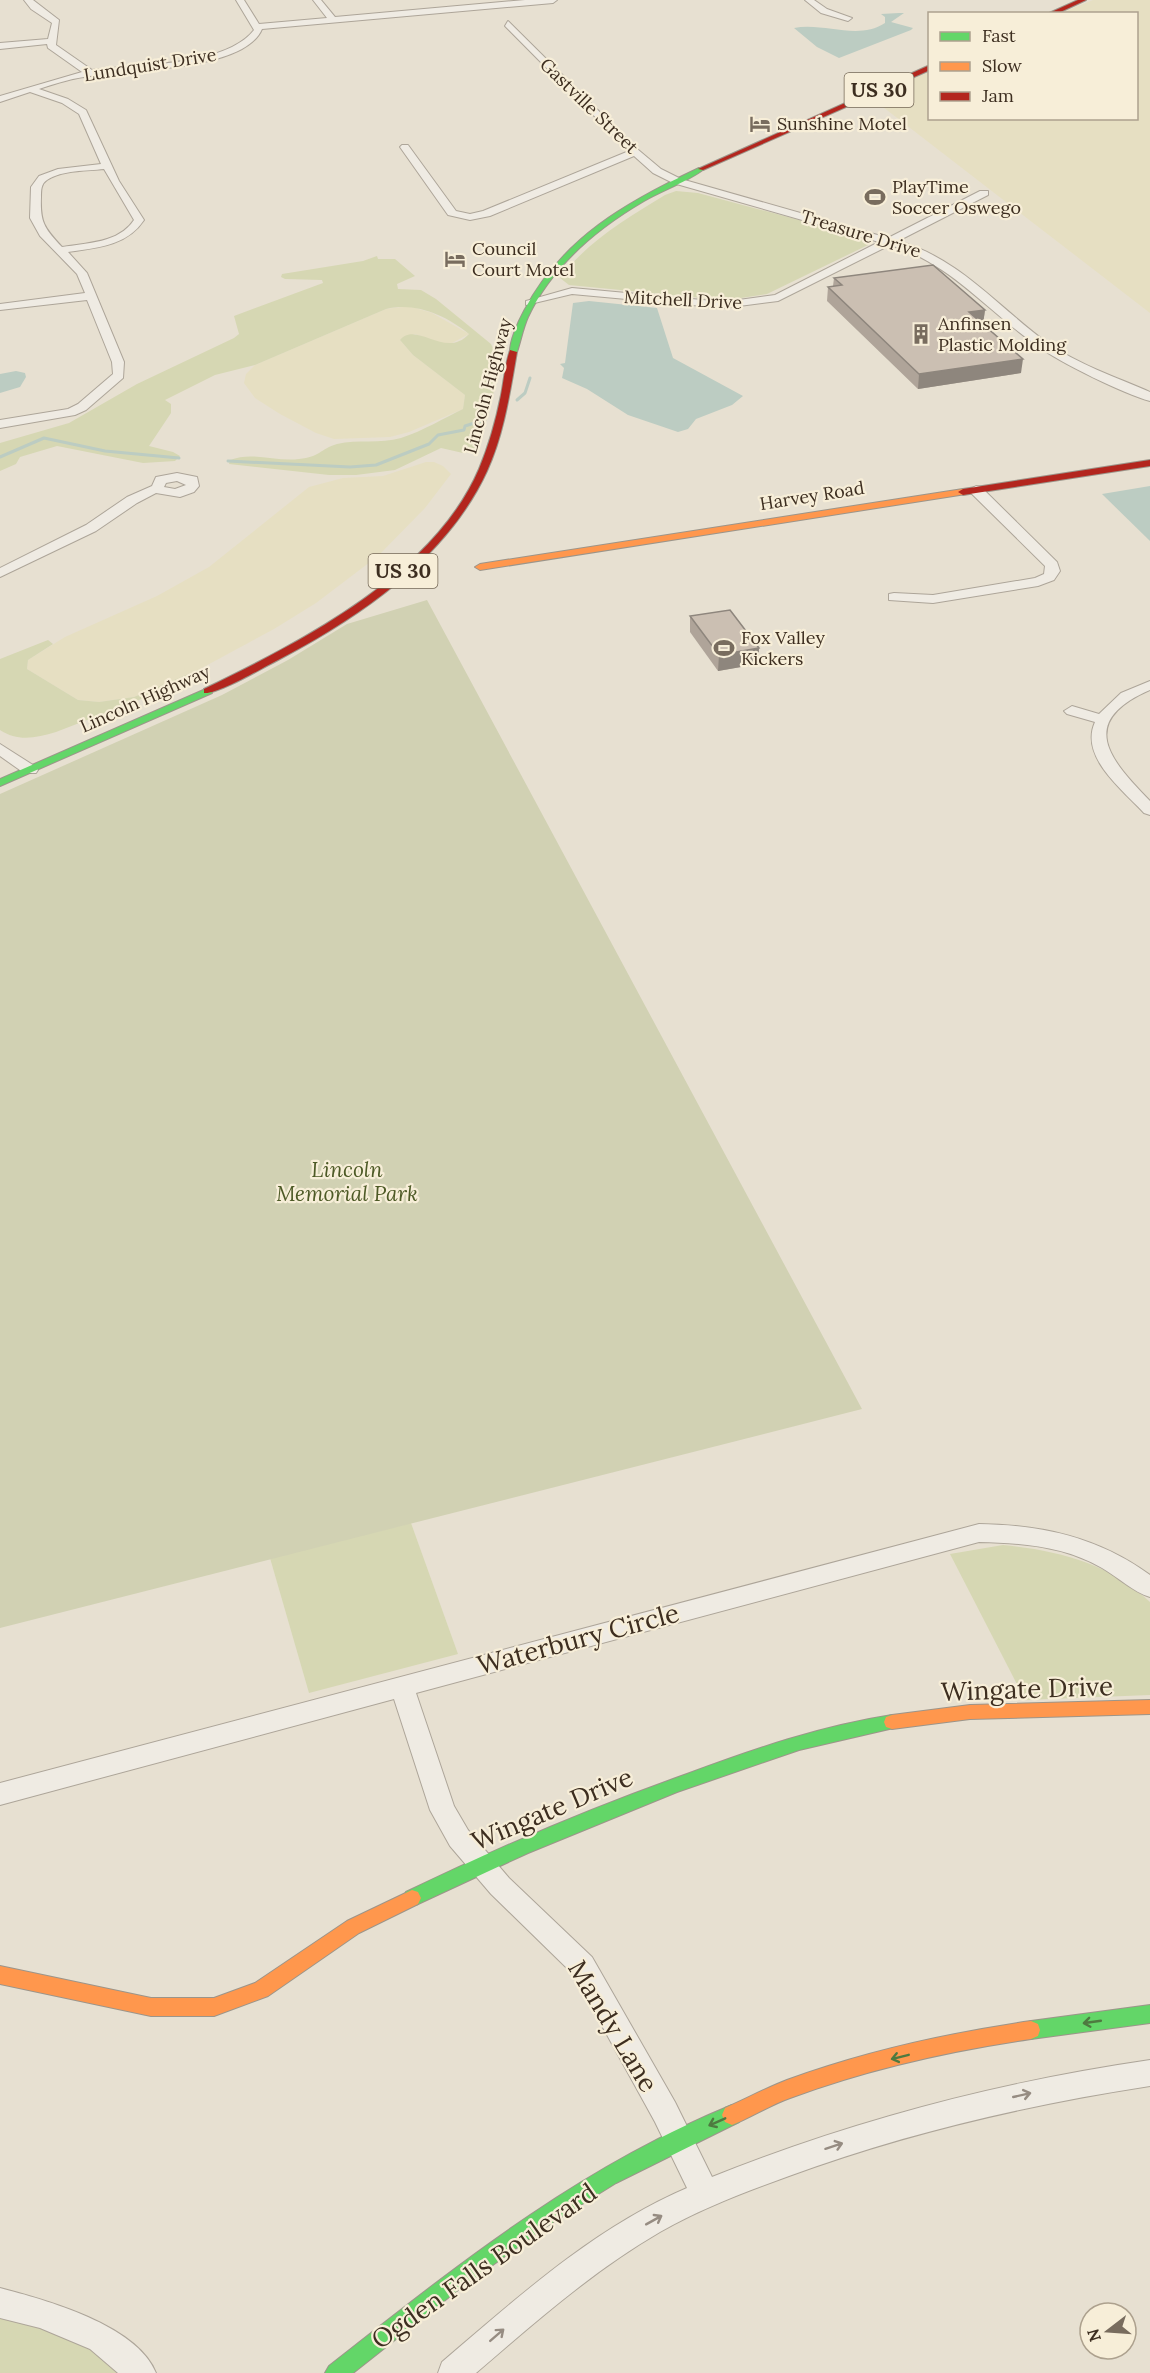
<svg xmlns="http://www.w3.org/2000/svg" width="1150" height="2373" viewBox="0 0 1150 2373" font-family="Lora,serif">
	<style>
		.farmland { fill: #e6dfc2 }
		.green { fill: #d6d7b3 }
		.cemetery { fill: #d1d1b3 }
		.water { fill: #bcccc2 }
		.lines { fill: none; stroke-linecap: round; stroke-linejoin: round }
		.stream { stroke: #bcccc2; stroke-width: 3 }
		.street-casing { stroke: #ada599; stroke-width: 2 }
		.fast-casing { stroke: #9c958a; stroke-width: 2 }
		.slow-casing { stroke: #9c958a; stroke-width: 2 }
		.jam-casing { stroke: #9c958a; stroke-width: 2 }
		.street { fill: #efebe3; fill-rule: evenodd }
		.fast { fill: #63d668; fill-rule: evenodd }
		.slow { fill: #ff974d; fill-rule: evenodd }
		.jam { fill: #b3261e; fill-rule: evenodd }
		.wall { fill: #afa499 }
		.shaded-wall { fill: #8e867d }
		.building { fill: #cbbfb2; stroke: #8e867d; stroke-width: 1.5 }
		.oneway { stroke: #4e7a40 }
		.oneway2 { stroke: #968c82 }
		.labels { text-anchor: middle; stroke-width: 4.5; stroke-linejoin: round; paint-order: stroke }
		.far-street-label { font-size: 18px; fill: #3d2e20; stroke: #f7eed8 }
		.far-poi-label { font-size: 18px; fill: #3d2e20; stroke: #f7eed8; text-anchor: start }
		.shield { fill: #f7eed8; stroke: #756857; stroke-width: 1.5 }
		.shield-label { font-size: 20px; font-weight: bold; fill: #3d2e20 }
		.park-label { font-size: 21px; font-style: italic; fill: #4d5a26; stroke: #f7eed8 }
		.near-street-label { font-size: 26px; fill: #3d2e20; stroke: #f7eed8 }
	</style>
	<rect width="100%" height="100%" fill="#e7e0d1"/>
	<!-- farmland -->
	<g class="farmland">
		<path d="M1093,0H1150V313L870,97L929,72L930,118H1136V14L1061,13Z"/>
		<path d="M409,306L432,313L469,334L452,343H441L415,334L400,340L413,355L465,395L463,409L409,432L390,437L334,439L316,433L280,414L255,398L244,383L246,374L255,365L386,309Z"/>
		<path d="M426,462H434L443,466L451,474L425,508L378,556L316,603L274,629L200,669L134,697L99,702L78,700L27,669L28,660L65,637L157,596L209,567L309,487L343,478L383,476Z"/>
	</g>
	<!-- green -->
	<g class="green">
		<path d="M676,191L698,193L870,239L868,245L767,294L741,298L713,299L569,285L560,278C588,241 626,219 665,195Z"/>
		<path d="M377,256L378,259H395L415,276L397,284L398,289L421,290L436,299L491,344C505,371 486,424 476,451L463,453L441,448L395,470L356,475H329L229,464L230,460C252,451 276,462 299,459C320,457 320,449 337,444C358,439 380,444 401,438C423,431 446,417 463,409L465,395L413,355L400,340C417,320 445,360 469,334C445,315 416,302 386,309L255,365L215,375L165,400L171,404V413L149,446L173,452L180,456L175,461L143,463L57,446L20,457L16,464L0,471V443L69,423L137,384L234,338L239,334L234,316L323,283L322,280L285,279L281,277L282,274L363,261Z"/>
		<path d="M48,640L53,644L28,660L27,669L78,700L99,702L134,697L200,669L206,674L56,732C36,738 18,742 0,730V659Z"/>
		<path d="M411,1523L458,1654L309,1693L270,1558Z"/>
		<path d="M1003,1545C1056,1550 1110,1563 1150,1602V1695L1025,1700L950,1554Z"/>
		<path d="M0,2303L141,2373H0Z"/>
	</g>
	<!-- cemetery -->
	<path class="cemetery" d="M427,600L862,1409L0,1628V794L222,695L288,660L347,624Z"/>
	<!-- water -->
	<g class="water">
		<path d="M899,13H904L891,22L913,28L911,30L839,58L817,47L794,28C824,22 858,41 885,23V17L881,14Z"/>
		<path d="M589,301L657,308L673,358L743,396L732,405L696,419L688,429L678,432L628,415L587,389L562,378L564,368L560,364L565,363L573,303Z"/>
		<path d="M16,371L25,373L26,377L20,387L0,393V374Z"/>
		<path d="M1150,486V541L1102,494Z"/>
	</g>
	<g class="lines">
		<!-- stream -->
		<g class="stream">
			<path d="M517,400L525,393L530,378"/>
			<path d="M0,457L44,438L105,451L179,458"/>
			<path d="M228,461L350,467L376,465L429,444L438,435L464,430L465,426L484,420"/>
		</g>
		<!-- street casing -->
		<g class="street-casing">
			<g id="street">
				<path d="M24,0H33L59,20L56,45L92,70C136,64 225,67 254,30L236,0H244L259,24L327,18L313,0H321L335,17L525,0H557L553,3L262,29C244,72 125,69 84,77C69,79 54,84 39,89L68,99L86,110L119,181L144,220C127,246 96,248 68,252L87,273L124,362L123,378L86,410L75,415L0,428V420L68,409L78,404L113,374L112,362L87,300L0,310V304L85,293L77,274L40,236L30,218L31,187L39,176L58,169L101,164L79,114L62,103L30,92L0,102V96L82,72L48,48L47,44L0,49V43L48,39L52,23L31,9ZM104,169L134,220C119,243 87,243 62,247C44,228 40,222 41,197C41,190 41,184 47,180C62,170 87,171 104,169Z"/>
				<path d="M805,0H814L827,9L852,18L848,21L821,13Z"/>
				<path d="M508,21L636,148L661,169L681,179L888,238L980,191H988V195L898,241C959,258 997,306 1046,342C1077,364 1116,377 1150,392V401C1124,394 1061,363 1039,347C988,312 951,263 890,245L778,301L724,308L572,294L526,305V301L572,288L724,302L775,295L879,242L673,183L653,173L634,156L490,216L470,220L448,215L400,147L402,145H408L456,211L470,214L483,211L629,151L505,26Z"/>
				<path d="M177,473L197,477L199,486L194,492L180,497L156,493L137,503L96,531L0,577V568L86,525L127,497L152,486L156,477ZM177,481L186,485L175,489L164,487L166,483Z"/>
				<path d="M976,486L981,487L1057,562L1060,571L1054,580L1038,586L933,603L889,600V594L894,593L933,595L1035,578L1044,574L1045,566L971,493L969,490Z"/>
				<path d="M1150,681V690C1076,722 1110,760 1150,801V815L1144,813C1123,790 1079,757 1095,722L1067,714L1064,711L1072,706L1099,714L1121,693Z"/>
				<path d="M0,744L36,767L38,770L36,773H24L0,756Z"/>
				<path d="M979,1524C1042,1525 1098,1537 1150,1575V1597C1133,1592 1118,1577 1102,1568C1064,1546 1022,1543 979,1542L416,1693L454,1806L468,1830L509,1878L592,1957L675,2102L712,2177C854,2120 999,2082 1150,2060V2086C1027,2105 906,2133 789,2176C745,2192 700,2209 660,2232C593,2271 535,2322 476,2373H438L442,2362C518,2297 594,2228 687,2188L655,2122L574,1975L491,1894L450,1846L430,1810L394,1699L0,1805V1783Z"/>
				<path d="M0,2288C46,2300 137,2325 156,2373H118L90,2349L40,2328L0,2318Z"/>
			</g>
		</g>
		<!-- fast casing -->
		<g class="fast-casing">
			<g id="fast">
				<path d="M699,168L704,169C687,182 663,190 644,201C596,229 552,266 528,317C523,328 521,340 517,352L510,354C509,342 518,322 524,311C562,238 627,202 699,168Z"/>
				<path d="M208,688L212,689V693L0,786V779Z"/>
				<path d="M892,1715L898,1717L900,1722L898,1727L799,1750L677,1792L528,1853L418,1904L412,1906L406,1904L403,1898L406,1892C497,1848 591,1808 687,1774C754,1749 821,1726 892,1715Z"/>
				<path d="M1150,2005V2023L1031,2039L1024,2036L1022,2030L1024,2024L1031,2021Z"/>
				<path d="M732,2105L739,2108L742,2115L739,2122L616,2183L547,2226L458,2290L353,2373H325L329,2366C458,2265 578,2168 732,2105Z"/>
			</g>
		</g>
		<!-- slow casing -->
		<g class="slow-casing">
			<g id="slow">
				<path d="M963,489L968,492L966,494L480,570L475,567L480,564Z"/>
				<path d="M1150,1700V1714L970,1719L892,1729L886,1727L884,1722L886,1717L892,1715L970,1705Z"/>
				<path d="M412,1890L418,1892L421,1898L418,1904L359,1933L268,1996L214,2016H151L0,1984V1966L151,1998H214L255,1983L347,1921Z"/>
				<path d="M1031,2021L1038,2024L1040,2030L1038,2036L1031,2039C949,2051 868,2069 790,2098C770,2105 752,2117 732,2125L725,2122L722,2115L725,2108C746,2099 766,2088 787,2080C866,2051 949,2033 1031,2021Z"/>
			</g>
		</g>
		<!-- jam casing -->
		<g class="jam-casing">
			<g id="jam">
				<path d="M1078,0H1086L1056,14H1047Z"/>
				<path d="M930,65V70L703,170L698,169Z"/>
				<path d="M510,350L517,352C510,392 504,434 487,471C447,558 360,617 278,660C264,667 217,695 204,693V689C303,641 434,574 479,469C489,445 496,420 501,395C504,380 505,364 510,350Z"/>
				<path d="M1150,460V466L963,495L958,492L963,489Z"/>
			</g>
		</g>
		<!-- street -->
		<use href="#street" class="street"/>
		<!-- fast -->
		<use href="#fast" class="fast"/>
		<!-- slow -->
		<use href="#slow" class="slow"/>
		<!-- jam -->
		<use href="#jam" class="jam"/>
	</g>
	<!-- wall -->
	<g class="wall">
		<path d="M834,278L985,310L983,324L1021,373L918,389L827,301L828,287L833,286Z"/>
		<path d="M690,616L759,648L758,664L718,671L690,632Z"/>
	</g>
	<!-- shaded-wall -->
	<g class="shaded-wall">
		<path d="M985,310L983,324L969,312Z"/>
		<path d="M1023,359L1021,373L918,389L919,374Z"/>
		<path d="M759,648L758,664L718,671L719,655Z"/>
	</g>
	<!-- building -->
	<g class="building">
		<path d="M933,265L985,310L969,312L1023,359L919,374L828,287L842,285L834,278Z"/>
		<path d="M730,610L759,648L719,655L690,616Z"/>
	</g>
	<!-- one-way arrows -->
	<defs><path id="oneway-shaft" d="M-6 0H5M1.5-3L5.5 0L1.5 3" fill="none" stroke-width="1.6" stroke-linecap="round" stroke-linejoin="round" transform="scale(1.5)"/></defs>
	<g class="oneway">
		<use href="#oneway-shaft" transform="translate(1092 2022) rotate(172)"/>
		<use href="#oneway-shaft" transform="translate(900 2057) rotate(166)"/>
		<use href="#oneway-shaft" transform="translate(717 2122) rotate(156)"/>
	</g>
	<g class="oneway2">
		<use href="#oneway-shaft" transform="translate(1022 2095) rotate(-13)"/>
		<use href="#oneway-shaft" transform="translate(834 2146) rotate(-18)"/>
		<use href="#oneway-shaft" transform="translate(654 2220) rotate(-29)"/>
		<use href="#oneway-shaft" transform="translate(497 2335) rotate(-41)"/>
	</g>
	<!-- icons -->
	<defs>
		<g id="hotel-bare" transform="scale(1.62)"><path d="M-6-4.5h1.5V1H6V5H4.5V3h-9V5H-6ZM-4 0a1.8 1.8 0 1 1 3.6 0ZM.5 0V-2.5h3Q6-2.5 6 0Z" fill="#786c5e" stroke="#f7eed8" stroke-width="2.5" paint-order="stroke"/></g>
		<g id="stadium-bare" transform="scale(1.62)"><path d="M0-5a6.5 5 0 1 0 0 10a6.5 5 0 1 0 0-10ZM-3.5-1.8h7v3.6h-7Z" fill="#786c5e" stroke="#f7eed8" stroke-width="2.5" paint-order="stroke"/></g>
		<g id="building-bare" transform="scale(1.62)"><path d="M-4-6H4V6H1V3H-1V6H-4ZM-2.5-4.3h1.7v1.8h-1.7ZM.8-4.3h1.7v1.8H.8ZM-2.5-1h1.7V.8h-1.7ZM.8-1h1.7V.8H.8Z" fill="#786c5e" stroke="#f7eed8" stroke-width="2.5" paint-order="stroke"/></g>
	</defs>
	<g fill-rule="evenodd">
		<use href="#hotel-bare" x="760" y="124"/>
		<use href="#stadium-bare" x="875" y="197"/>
		<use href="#hotel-bare" x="455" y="259"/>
		<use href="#building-bare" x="921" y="334"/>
		<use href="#stadium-bare" x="724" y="648"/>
	</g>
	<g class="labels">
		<!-- far-street labels -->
		<g class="far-street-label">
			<text transform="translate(150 65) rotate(-9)" y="6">Lundquist Drive</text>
			<text transform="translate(589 106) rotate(44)" y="6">Gastville Street</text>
			<text transform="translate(861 234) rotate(17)" y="6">Treasure Drive</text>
			<text transform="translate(683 300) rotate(3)" y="6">Mitchell Drive</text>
			<text transform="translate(488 386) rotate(-75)" y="6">Lincoln Highway</text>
			<text transform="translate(812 496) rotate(-9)" y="6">Harvey Road</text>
			<text transform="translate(145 699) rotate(-24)" y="6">Lincoln Highway</text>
		</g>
		<!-- far-poi labels -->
		<g class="far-poi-label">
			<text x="777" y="130">Sunshine Motel</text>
			<text x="892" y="193">PlayTime<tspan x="892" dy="21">Soccer Oswego</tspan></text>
			<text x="472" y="255">Council<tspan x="472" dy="21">Court Motel</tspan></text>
			<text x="938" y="330">Anfinsen<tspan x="938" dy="21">Plastic Molding</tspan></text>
			<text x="741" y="644">Fox Valley<tspan x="741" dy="21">Kickers</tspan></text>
		</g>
		<!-- shield labels -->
		<g class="shield">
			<rect x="844.5" y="73" width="69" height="34" rx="4.5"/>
			<rect x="368.5" y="554" width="69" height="34" rx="4.5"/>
		</g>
		<g class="shield-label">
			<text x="879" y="97">US 30</text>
			<text x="403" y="578">US 30</text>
		</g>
		<!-- park labels -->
		<g class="park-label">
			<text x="347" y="1177">Lincoln<tspan x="347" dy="24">Memorial Park</tspan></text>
		</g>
		<!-- near-street labels -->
		<g class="near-street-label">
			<text transform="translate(578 1639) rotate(-15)" y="9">Waterbury Circle</text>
			<text transform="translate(1027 1689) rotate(-2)" y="9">Wingate Drive</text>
			<text transform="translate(552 1809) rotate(-23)" y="9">Wingate Drive</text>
			<text transform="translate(613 2026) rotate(59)" y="9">Mandy Lane</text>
			<text transform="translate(484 2266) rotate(-35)" y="9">Ogden Falls Boulevard</text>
		</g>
	</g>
	<!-- legend -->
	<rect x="928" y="12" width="210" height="108" fill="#f7eed8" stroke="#ada18e" stroke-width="1.5"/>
	<rect x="940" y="32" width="30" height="9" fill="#63d668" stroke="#ada18e" stroke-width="1.5"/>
	<text x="982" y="42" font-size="18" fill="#3d2e20">Fast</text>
	<rect x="940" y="62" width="30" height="9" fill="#ff974d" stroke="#ada18e" stroke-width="1.5"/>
	<text x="982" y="72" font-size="18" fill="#3d2e20">Slow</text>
	<rect x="940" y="92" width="30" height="9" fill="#b3261e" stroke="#ada18e" stroke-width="1.5"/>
	<text x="982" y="102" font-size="18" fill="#3d2e20">Jam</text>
	<!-- north arrow -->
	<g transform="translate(1108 2331) rotate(253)"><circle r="28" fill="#f7eed8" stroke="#ada18e" stroke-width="1.5"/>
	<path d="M0-4.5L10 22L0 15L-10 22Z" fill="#786c5e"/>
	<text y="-9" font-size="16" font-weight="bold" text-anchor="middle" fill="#3d2e20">N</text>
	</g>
</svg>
